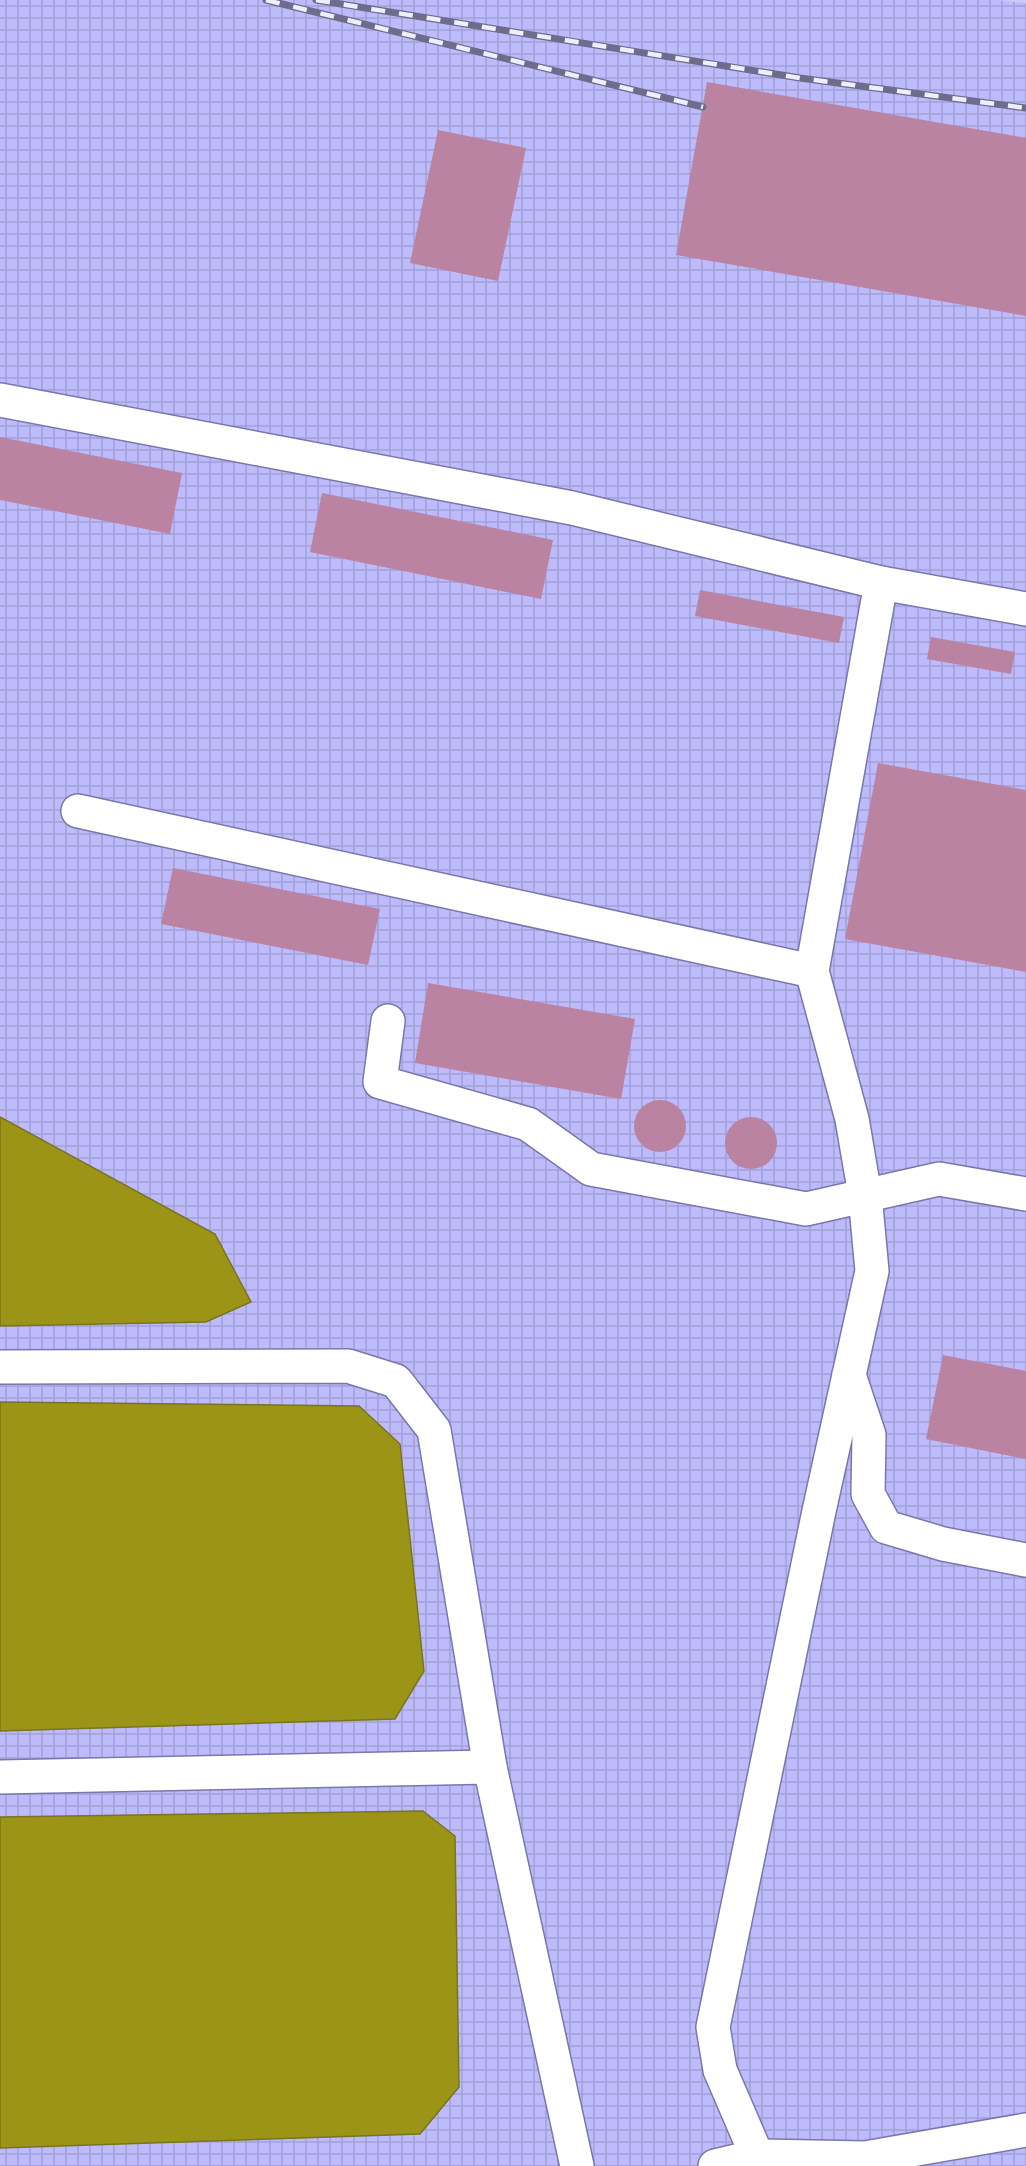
<svg xmlns="http://www.w3.org/2000/svg" width="1026" height="2166" viewBox="0 0 1026 2166" font-family="Commissioner,sans-serif">
	<style>
		.industrial { fill: url(#industrial-grid) }
		.water { fill: #9b9416; stroke: #797422; stroke-width: 1.5 }
		.building { fill: #ba83a1 }
		.lines { fill: none; stroke-linecap: round; stroke-linejoin: round }
		.minor-casing { stroke: #7977ab; stroke-width: 36 }
		.minor { stroke: #fff; stroke-width: 33 }
		.rail-casing { stroke: #6d6c8c; stroke-width: 7 }
		.rail { stroke: #efeffb; stroke-width: 4.5; stroke-dasharray: 14; stroke-linecap: butt }
	</style>
	<defs>
		<pattern id="industrial-grid" width="8" height="8" patternUnits="userSpaceOnUse" patternTransform="scale(1.5)"><rect width="8" height="8" fill="#bdbbfb"/><path d="M0 4h8M4 0v8" fill="none" stroke="#a2a1d8"/></pattern>
	</defs>
	<rect width="100%" height="100%" fill="#cbcaf8"/>
	<!-- industrial -->
	<path class="industrial" d="M0,0H996L1026,3V2166H0Z"/>
	<!-- water -->
	<g class="water">
		<path d="M0,1117L215,1234L251,1302L206,1322L0,1326Z"/>
		<path d="M0,1402L359,1406L400,1444L424,1671L395,1719L0,1731Z"/>
		<path d="M423,1811L455,1836L459,2087L420,2134L0,2148V1817Z"/>
	</g>
	<!-- building -->
	<g class="building">
		<path d="M707,82L1026,138V316L676,255Z"/>
		<path d="M438,130L526,148L498,281L410,263Z"/>
		<path d="M0,437L182,473L170,534L0,500Z"/>
		<path d="M322,493L553,540L541,599L310,552Z"/>
		<path d="M700,590L844,617L839,643L695,616Z"/>
		<path d="M931,637L1015,652L1011,674L927,659Z"/>
		<path d="M878,763L1026,790V972L845,939Z"/>
		<path d="M173,868L380,909L368,965L161,924Z"/>
		<path d="M428,983L635,1019L621,1099L415,1063Z"/>
		<circle cx="660" cy="1126" r="26"/>
		<circle cx="751" cy="1143" r="26"/>
		<path d="M943,1355L1026,1371V1459L926,1439Z"/>
	</g>
	<g class="lines">
		<!-- minor casing -->
		<g class="minor-casing">
			<g id="minor">
				<path d="M0,400L572,508L881,583L1026,609"/>
				<path d="M78,811L812,971"/>
				<path d="M388,1021L380,1082L528,1124L591,1169L806,1209L939,1179L1026,1194"/>
				<path d="M0,1367L348,1366L396,1381L434,1430L490,1767L577,2166"/>
				<path d="M849,1375L869,1435L868,1494L886,1527L943,1544L1026,1560"/>
				<path d="M0,1777L490,1767"/>
				<path d="M757,2156L720,2070L713,2027L819,1511L872,1271L865,1195L852,1119L812,971L881,583"/>
				<path d="M715,2166L757,2156L865,2158L1026,2130"/>
			</g>
		</g>
		<!-- minor -->
		<use href="#minor" class="minor"/>
		<!-- rail casing -->
		<g class="rail-casing">
			<g id="rail">
				<path d="M266,0L703,107"/>
				<path d="M316,0L800,78L1026,108"/>
			</g>
		</g>
		<!-- rail -->
		<use href="#rail" class="rail"/>
	</g>
</svg>
